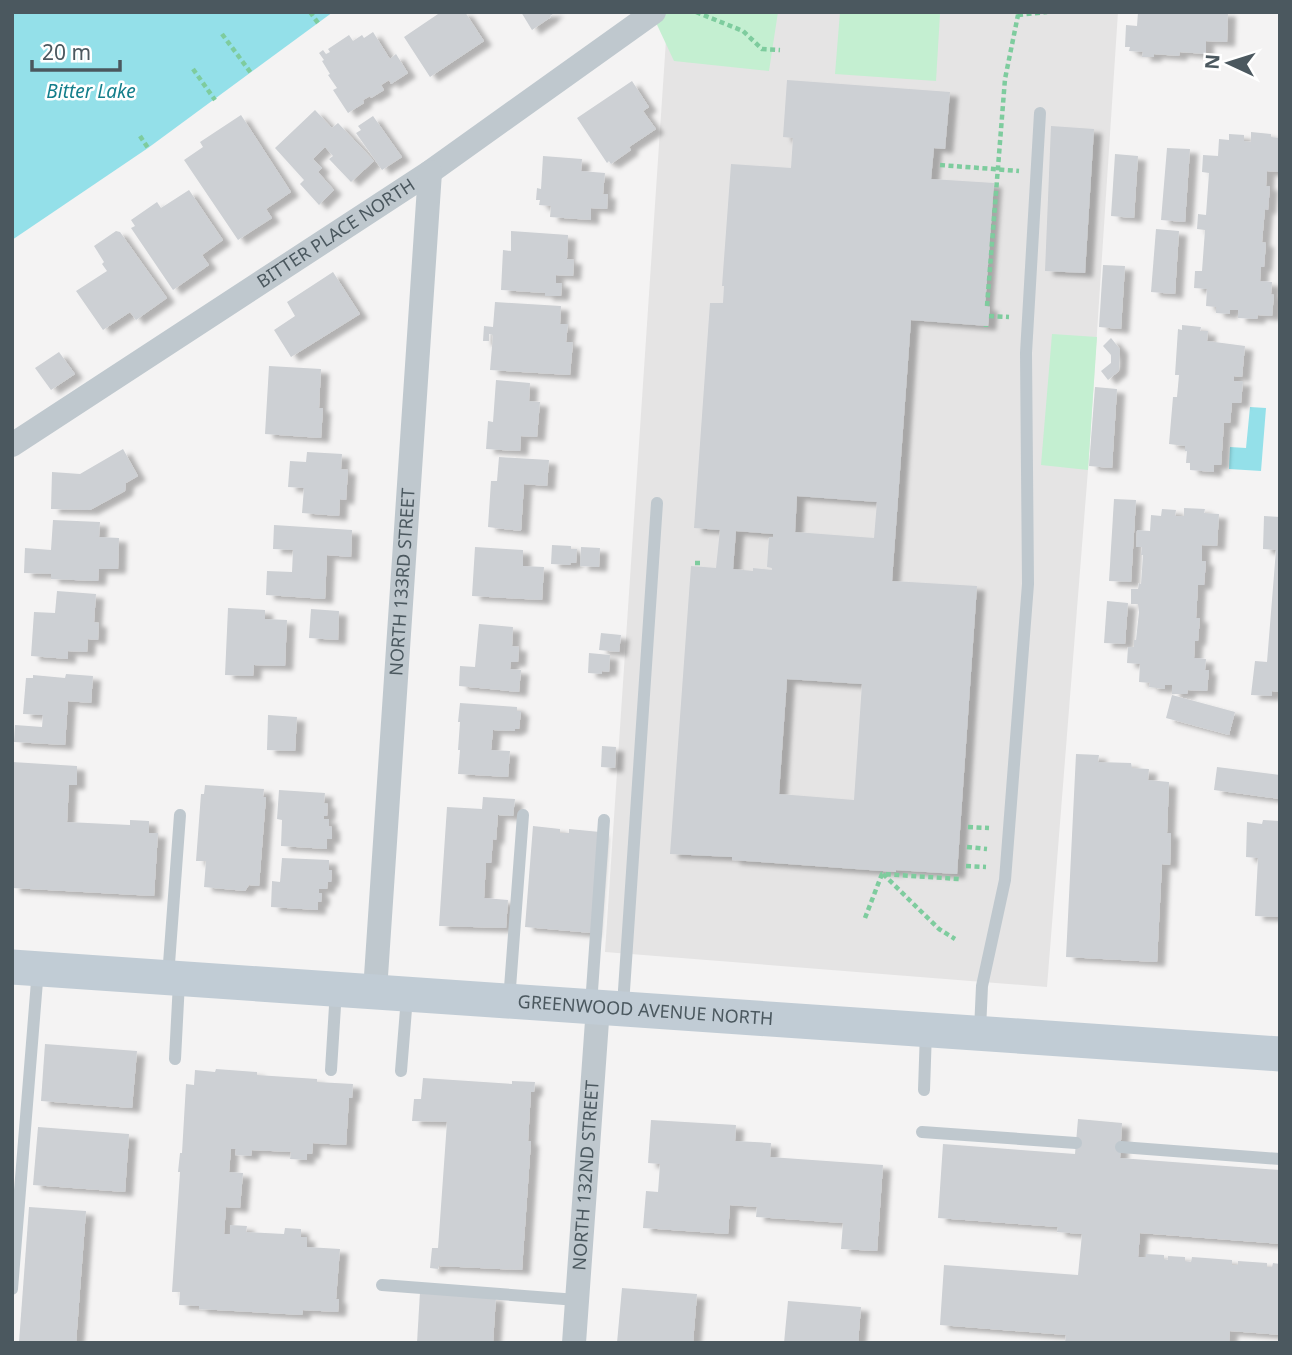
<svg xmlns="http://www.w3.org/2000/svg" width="1292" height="1355" viewBox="0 0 1292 1355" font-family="'Noto Sans',sans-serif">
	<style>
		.education { fill: #e5e4e4 }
		.green { fill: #c4efd1 }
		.water { fill: #94e0e9 }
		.building { fill: #cdd0d4; fill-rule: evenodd; filter: url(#shadow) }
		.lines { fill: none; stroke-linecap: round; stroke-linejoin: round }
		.path { stroke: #7ecc9e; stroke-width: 4.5; stroke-dasharray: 5 3.5; stroke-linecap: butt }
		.service { stroke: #bfc8ce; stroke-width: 12 }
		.minor { stroke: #bfc8ce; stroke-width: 24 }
		.secondary { stroke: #c1ccd5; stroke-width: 35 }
		.labels { text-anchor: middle; stroke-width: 5; stroke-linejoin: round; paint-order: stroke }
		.street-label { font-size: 18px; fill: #4b585f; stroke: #fff }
		.water-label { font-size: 19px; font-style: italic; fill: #137e8b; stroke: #fff }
	</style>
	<defs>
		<filter id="shadow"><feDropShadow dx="8" dy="4.5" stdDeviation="2" flood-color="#0004"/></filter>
	</defs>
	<rect width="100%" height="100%" fill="#f4f3f3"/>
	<!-- education -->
	<path class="education" d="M656,12H1118L1088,470L1047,987L605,952L666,40Z"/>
	<!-- green -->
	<g class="green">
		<path d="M651,12H778L769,71L674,61Z"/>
		<path d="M840,12L940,14L936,81L835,74Z"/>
		<path d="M1052,334L1097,337L1088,470L1041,465Z"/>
	</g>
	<!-- water -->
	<g class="water">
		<path d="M12,12H333L148,148L12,240Z"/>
		<path d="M1250,407L1266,408L1261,471L1229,469L1230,447L1246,448Z"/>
	</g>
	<!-- building -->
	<g class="building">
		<path d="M437,12H465L484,41L430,77L404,37L438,14Z"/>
		<path d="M521,12H556L550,16L551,17L532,30Z"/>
		<path d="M1138,12H1228L1227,42L1206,41V54L1180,52L1179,56L1154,54V57H1142L1143,52L1129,51L1130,47H1125L1126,25L1137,26Z"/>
		<path d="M373,32L390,59L396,54L408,73L391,84L389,80L381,85L384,90L371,98L370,96L363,100L364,103L348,113L333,90L337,88L328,75L330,74L322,61L324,60L319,53L323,50L326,54L330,52L328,49L349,35L353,41L362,35L364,38Z"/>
		<path d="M787,80L950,92L945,149L934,148L931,179L994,183L985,306L990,307L988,326L911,320L892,581L977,586L957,874L896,870V872L732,860V857L670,854L691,566L716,568L720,530L694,528L710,303H723L724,286H722L731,164L791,168L793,138L783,137ZM797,496L877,502L874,538L795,532ZM736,531L773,534V537H769L767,567L772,568V570L753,568V571L733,569ZM787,679L862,684L854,800L779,794Z"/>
		<path d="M632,81L649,107L643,111L656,129L629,147L631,150L611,164L609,161L607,163L577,118Z"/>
		<path d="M315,110L332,128L338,123L374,161L351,182L329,159L333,156L325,147L313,159L322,168L318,172L334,190L319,205L300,184L304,180L275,148Z"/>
		<path d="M241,115L291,192L266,209L272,218L238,240L184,160L203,147L200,142Z"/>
		<path d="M373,116L402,157L382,170L356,133L361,130L358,126Z"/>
		<path d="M1051,126L1094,129L1085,273L1045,271Z"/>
		<path d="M1251,132L1271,134V137L1280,138V172L1267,171L1266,186H1270L1268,210L1265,209L1262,242L1266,243L1264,267H1261L1260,281L1272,282L1271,294L1274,295L1272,316L1258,315L1257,319L1238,318V310H1230V314L1216,313V307L1206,306L1207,289L1194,288L1195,271H1202L1205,230L1197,229L1198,214L1206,215L1209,173L1202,172L1203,155L1218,156L1219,139L1229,140V134L1244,135V141L1251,142Z"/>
		<path d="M1167,148L1190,149L1185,222L1161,220Z"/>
		<path d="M1115,154L1138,156L1134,218L1111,216Z"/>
		<path d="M543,156L582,159L581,171L605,173L603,194H608L607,209L591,208V220L550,217L551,206L539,205L540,200H536L537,188L541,189Z"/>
		<path d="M189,190L223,240L202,255L209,265L173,290L131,228L135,226L131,220L157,202L161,208Z"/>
		<path d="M1156,229L1179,231L1175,294L1151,292Z"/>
		<path d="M116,231L120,232L167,298L136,320L130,312L103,330L76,291L107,271L102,264L104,262L94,246Z"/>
		<path d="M511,231L568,235L567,259L574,260L573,276L556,275V283H562L561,296H545V293L501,290L503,250L511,251Z"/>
		<path d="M1103,265L1125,266L1121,329L1099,327Z"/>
		<path d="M333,272L360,314L291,357L274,330L295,316L287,302Z"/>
		<path d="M495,302L561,306L560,324H568L566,342H573L570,375L490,370L493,335L489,334V341H483L484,326L493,327Z"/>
		<path d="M1182,325L1201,327L1200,331H1208L1207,341L1245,346L1242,377L1234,376V381H1243L1241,403H1232L1230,423H1224L1221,465H1214V472L1190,470V463H1186L1187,451H1185V446L1169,444L1173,397H1177L1179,375H1175L1178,329L1182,330Z"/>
		<path d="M1111,338L1120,349L1119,371L1108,380L1101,371L1111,363V355L1103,346Z"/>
		<path d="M59,352L75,374L51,390L35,368Z"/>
		<path d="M269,366L321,369L319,408H323L321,438L265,434Z"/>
		<path d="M496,380L530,383L529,401L540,402L537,437L521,436L520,451L486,449L488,421L493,422Z"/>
		<path d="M1095,387L1117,389L1112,468L1089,466Z"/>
		<path d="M123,449L138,476L126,483L125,491L90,510L51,509L52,472L80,474Z"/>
		<path d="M307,452L342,454L341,469L348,470L346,500L340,499L339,516L302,513L304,488L288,487L290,461L306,462Z"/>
		<path d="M499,457L549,460L547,486L524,484L521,531L488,527L491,481H497Z"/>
		<path d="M1114,499L1136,500L1131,582L1109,581Z"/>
		<path d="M1184,508L1205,509L1204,513L1219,514L1217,546L1202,545V561H1206L1204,585H1198L1196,618H1200L1198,641H1195L1194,658L1206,659L1205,670H1209L1207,691L1188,690L1187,694H1172V685H1165V689L1149,687L1150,683L1139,682L1140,664L1127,663L1128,647H1134V640H1136L1139,612L1138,604H1131V589H1138L1139,583L1141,584L1143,555H1141L1142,547H1136L1137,530L1150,531L1151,515L1161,516L1162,509L1176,510L1175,516H1184Z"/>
		<path d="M1264,516L1280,517V692L1272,691V696L1251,695L1255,661L1267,662L1276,550L1263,549Z"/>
		<path d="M53,520L100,522L99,537L119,538L118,569H99L98,581L51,579V574L24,573L25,548L51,550Z"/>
		<path d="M274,525L352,530L351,557L327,555L325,599L266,595L267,571L292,572L293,550L273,549Z"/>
		<path d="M552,545L571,546V549H577L576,563H571L570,565L551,564Z"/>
		<path d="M475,547L523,550V566L544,567L542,600L472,596Z"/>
		<path d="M581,547L600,548L599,567L580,566Z"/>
		<path d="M57,591L96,594L94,622L99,623L98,640L88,639L87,652L68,651V659L31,656L34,612L55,613Z"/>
		<path d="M1107,601L1128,603L1125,644L1104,643Z"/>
		<path d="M228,608L265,610V619L287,620L285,666L254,665L253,676L225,675Z"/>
		<path d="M311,609L339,611L338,640L309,638Z"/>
		<path d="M479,624L513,627L512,646L519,647L518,662H511L510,669L521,670L519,692L459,686L460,666L475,667Z"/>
		<path d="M601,633L621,635L619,652L599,650Z"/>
		<path d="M589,653L610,655L609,672L602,671V674L588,673Z"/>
		<path d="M66,674L93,676L91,703L68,701L65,745L14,742L15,725L42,727L43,715L23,714L26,678H33V675L65,678Z"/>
		<path d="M1172,695L1235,712L1229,735L1166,718Z"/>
		<path d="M460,703L517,707V711H521L519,729H515V731L493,730L491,750L510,751L508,777L458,774L460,750H458L460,722H458Z"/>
		<path d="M268,715L297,717L295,751L267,750Z"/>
		<path d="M602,746L616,747L615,768L601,767Z"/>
		<path d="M1076,754L1099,755L1098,762L1131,763L1132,768L1149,769L1148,780L1169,782L1167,833H1171L1170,865L1162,864L1157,962L1066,957Z"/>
		<path d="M12,762L77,766V785H69L67,822L130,825V820L149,821V833H158L154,896L12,888Z"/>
		<path d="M1217,767L1280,775V799L1214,790Z"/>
		<path d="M205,785L264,789L263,797H266L259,886L249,885L245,891L204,887L206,861H196L201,794H204Z"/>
		<path d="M279,790L325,793L324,803L328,804L327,816H324V819H329V826L332,827V839H327V849L281,846L282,820L277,819Z"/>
		<path d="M483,797L515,799L513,816L498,815L496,840L493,839L491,863H486L484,898L508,900L506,928L439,926L447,807L482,809Z"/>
		<path d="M1263,820L1280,821V917L1255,916L1258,858L1246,857L1247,822L1262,824Z"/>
		<path d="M533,826L560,829V833H569V829L600,832L592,933L525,927Z"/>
		<path d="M282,858L329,860V870H332L331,882H328L327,889H319V893H322L321,902H318V910L271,907L272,881L280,882Z"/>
		<path d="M45,1044L137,1051L132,1108L41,1101Z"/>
		<path d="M216,1069L257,1072V1075L317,1079V1082L353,1084L352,1098H349L346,1145L313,1143L312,1154H307V1160L290,1159L291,1152L252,1150L251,1156L235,1155L236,1149H231L229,1172L243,1173L240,1208L226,1207L224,1234H230V1225L247,1226L246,1232L284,1234L285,1228L301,1229V1237H307V1247L340,1249L336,1299H339L338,1312L303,1310L302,1315L199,1309V1306L179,1305L180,1292H172L180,1172H178L180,1153H182L186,1084L194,1085L195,1070L215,1072Z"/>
		<path d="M423,1078L512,1084V1081L535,1082L534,1092H531L528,1141H531L522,1270L439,1266L438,1269L430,1268L432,1248H438L447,1122L412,1121L414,1099H421Z"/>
		<path d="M1078,1119L1122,1123L1120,1158L1280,1170V1244L1140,1233L1138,1257H1146V1254L1164,1255V1259L1168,1260V1256L1185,1257V1261L1191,1262L1192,1257L1232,1260V1265H1238V1261L1267,1263V1267H1272L1273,1263L1280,1264V1335L1230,1331L1229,1343H1065L1066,1335L940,1325L944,1265L1078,1275L1082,1234L1057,1232L1058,1227L938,1218L943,1144L1075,1154Z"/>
		<path d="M651,1120L736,1125L735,1141L771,1143L770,1157L883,1165L877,1251L841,1249L843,1223L756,1217L757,1207L730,1205L728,1234L643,1228L646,1191L658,1192L660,1164L648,1163Z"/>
		<path d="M38,1127L129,1134L125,1192L33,1185Z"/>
		<path d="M29,1207L86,1211L76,1343L19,1342Z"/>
		<path d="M622,1288L697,1294L693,1343H617Z"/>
		<path d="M420,1292L496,1297L493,1343H417Z"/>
		<path d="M788,1301L861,1307L858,1343H784Z"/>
	</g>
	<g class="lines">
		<!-- path -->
		<g class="path">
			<path d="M310,12L318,23"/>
			<path d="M696,12L743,31L762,49L780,50"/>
			<path d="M1018,15L1047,12"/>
			<path d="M222,34L251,73"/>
			<path d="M193,69L215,100"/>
			<path d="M140,136L148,148"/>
			<path d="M940,165L1019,171"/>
			<path d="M987,306L1005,79L1018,15L1017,12"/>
			<path d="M989,316L1009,317"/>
			<path d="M986,327V326"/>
			<path d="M695,563H700"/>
			<path d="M968,827L989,828"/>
			<path d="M967,847L987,849"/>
			<path d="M966,866L986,867"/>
			<path d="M883,874L939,929L955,939"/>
			<path d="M865,918L882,874L959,879"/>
		</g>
		<!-- service -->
		<g class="service">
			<path d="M168,977L180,815"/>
			<path d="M509,1001L523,815"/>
			<path d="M591,1005L604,820"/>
			<path d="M623,1005L657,503"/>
			<path d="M980,1030L982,986L1005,880L1028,584L1026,353L1040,113"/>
			<path d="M175,1059L179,982"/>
			<path d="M331,1070L336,990"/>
			<path d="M401,1071L407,997"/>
			<path d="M924,1090L926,1031"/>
			<path d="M922,1132L1076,1143"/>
			<path d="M1121,1147L1280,1159"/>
			<path d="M382,1285L577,1300"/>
			<path d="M12,1289L38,969"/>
		</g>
		<!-- minor -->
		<g class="minor">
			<path id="s1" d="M12,445L430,172L654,12"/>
			<path id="s2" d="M375,991L430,172"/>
			<path id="s3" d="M574,1343L598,1007"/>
		</g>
		<!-- secondary -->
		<path class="secondary" id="s4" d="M12,967L1280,1054"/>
	</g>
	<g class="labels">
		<!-- street labels -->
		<g class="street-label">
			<text dy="6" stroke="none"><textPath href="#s1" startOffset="387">BITTER PLACE NORTH</textPath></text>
			<text dy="6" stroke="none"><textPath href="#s2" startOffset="410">NORTH 133RD STREET</textPath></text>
			<text dy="6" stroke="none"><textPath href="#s4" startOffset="635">GREENWOOD AVENUE NORTH</textPath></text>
			<text dy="6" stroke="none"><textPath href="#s3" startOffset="168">NORTH 132ND STREET</textPath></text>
		</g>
		<!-- water labels -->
		<g class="water-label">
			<text x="91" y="98">Bitter Lake</text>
		</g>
	</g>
	<!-- border -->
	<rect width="1292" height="1355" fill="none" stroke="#4b585f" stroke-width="28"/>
	<!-- north arrow -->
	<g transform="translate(1229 63) rotate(274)" stroke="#ffffff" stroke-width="5" paint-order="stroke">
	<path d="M0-5L12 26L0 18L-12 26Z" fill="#4b585f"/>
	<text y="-10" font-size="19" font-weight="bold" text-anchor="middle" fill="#4b585f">N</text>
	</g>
	<!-- scale -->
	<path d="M32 60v10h88v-10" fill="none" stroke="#4b585f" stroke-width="3.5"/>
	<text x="42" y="60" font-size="21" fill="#4b585f" stroke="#ffffff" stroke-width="5" paint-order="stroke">20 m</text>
</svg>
